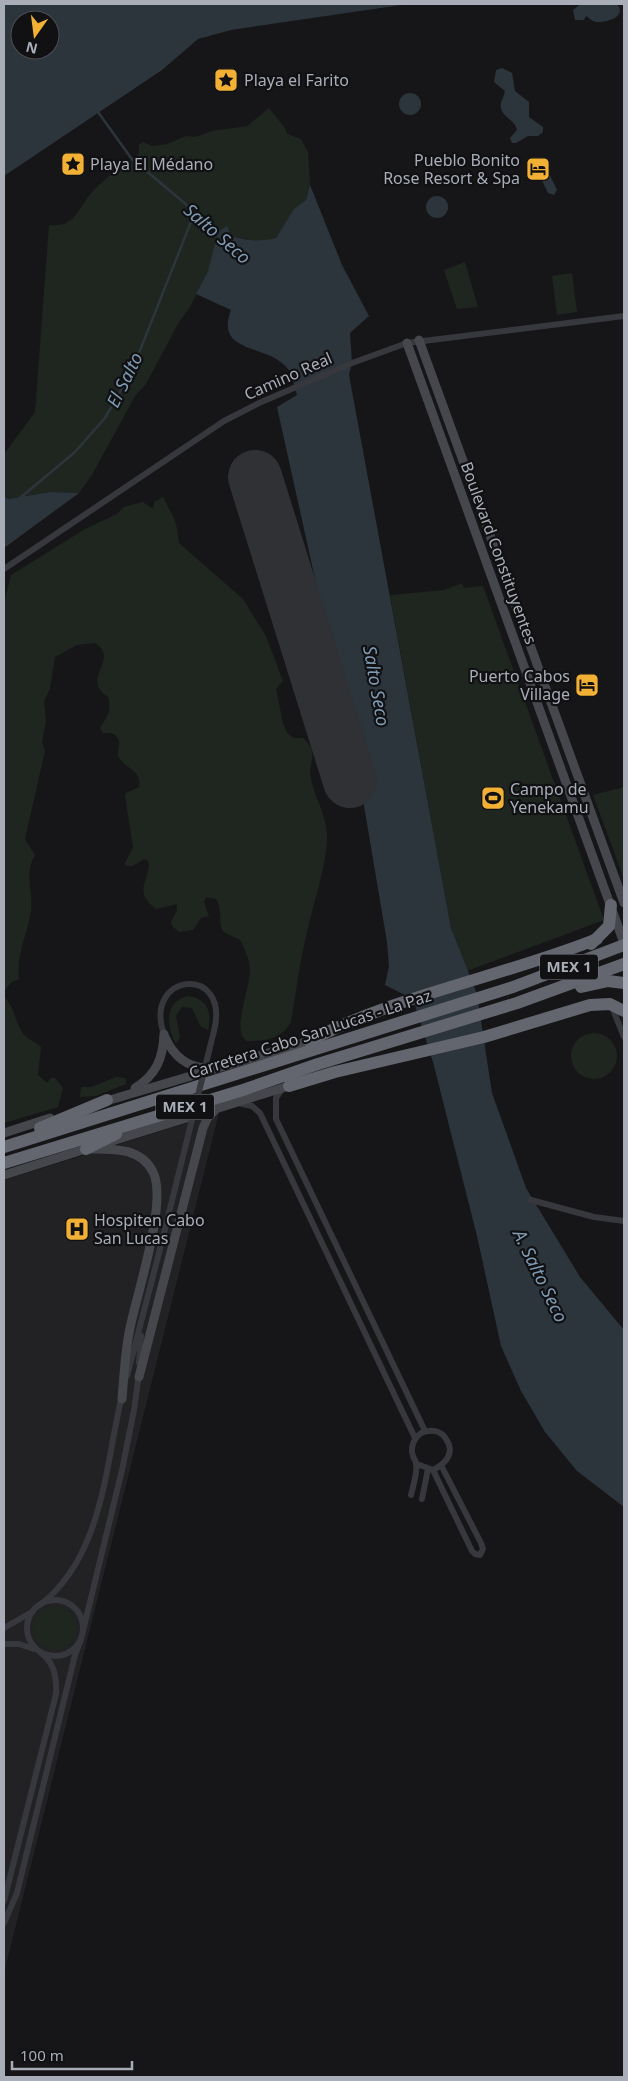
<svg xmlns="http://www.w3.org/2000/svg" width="628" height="2081" viewBox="0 0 628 2081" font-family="'Noto Sans',sans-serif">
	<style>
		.built { fill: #222225 }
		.green { fill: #1e261f }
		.water { fill: #2c353c; fill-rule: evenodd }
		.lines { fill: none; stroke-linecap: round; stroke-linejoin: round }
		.stream { stroke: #2c353c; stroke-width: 2.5 }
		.runway { stroke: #303135; stroke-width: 54 }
		.street { stroke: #37383d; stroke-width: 6 }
		.secondary { stroke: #45474d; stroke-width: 9 }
		.highway { stroke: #63666e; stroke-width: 12 }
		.street-bridge { stroke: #37383d; stroke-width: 6 }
		.labels { text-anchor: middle; stroke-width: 4.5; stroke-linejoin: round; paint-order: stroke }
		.shield { fill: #111113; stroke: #7b7e86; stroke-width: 1 }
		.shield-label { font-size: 15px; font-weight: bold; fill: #a8adb8 }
		.poi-label { font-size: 16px; fill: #a8adb8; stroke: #111113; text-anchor: start }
		.street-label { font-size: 16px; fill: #a8adb8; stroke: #111113 }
		.water-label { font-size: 18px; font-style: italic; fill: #7f9bb3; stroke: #111113 }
	</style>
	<rect width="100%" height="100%" fill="#161618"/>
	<!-- built -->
	<path class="built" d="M219,1113L4,1973V1180Z"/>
	<!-- green -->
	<g class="green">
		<path d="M269,108L285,128L287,134L301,139L308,152L310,185L306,200L294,210L276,238L259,242L231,236L213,254L208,271L190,307L179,322L146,384L135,396L92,475L79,493L50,492L8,499L4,496V454L35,412L49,225C76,228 78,207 93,191C106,178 123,163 139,154V145L142,142L153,146L167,144L186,136L195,137L212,131L247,126Z"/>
		<path d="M465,262L478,307L457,309L444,270Z"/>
		<path d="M572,273L577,312L557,315L552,276Z"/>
		<path d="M163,497C173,517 177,519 179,543L243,599L266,636L283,681L276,689L283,723L287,733L294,738H303C321,754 307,760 311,779C315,798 326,815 327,834C328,862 313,904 307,932C300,961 296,992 291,1022C282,1039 265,1041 247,1041C230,1032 252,984 250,967C249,958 244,949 241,941C236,937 227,935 223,931C218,924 223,909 216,899L206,897L204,902L209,916L201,918L193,930L179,932L173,927L171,922L177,910V904L156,909C130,890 153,878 148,861L144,859L133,866H126L125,863L133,847L125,796L126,793L139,787C142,771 127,769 120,759C114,752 123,745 117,737C114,732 108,733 103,733L100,728C107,717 112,711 108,697C79,678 121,660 95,643L77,645L55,657L50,689L44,701L46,721L42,742L45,751L25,839L35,855C24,874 33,890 31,910C28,935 16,952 19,979L12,982L4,991V603L11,575L85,529L117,514L124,507L143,502L153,509L154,502Z"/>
		<path d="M462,583L464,588L483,586L604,920L467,971L451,928L390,595L444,590Z"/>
		<path d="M624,787V879L593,795Z"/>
		<path d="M188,996C208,999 212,1012 208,1030L201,1027L192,1008L182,1007L176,1016L180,1037L176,1044C166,1027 164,1001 188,996Z"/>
		<path d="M4,997C15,1007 14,1020 22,1032C27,1040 35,1041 41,1047L38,1075L47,1083L51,1078H55L63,1088L58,1107L4,1123Z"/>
		<circle cx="594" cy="1056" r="23"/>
		<path d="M116,1077L126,1078V1084L96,1096L80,1097L81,1087H91Z"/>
		<circle cx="55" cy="1628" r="22"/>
	</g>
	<!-- water -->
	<g class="water">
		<path d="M4,4H408L231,30L198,39L162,70L4,176ZM20,20H50V50H20Z"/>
		<path d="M581,4H617C628,17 605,23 597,22C593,22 589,18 586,16L584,20H575L573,10Z"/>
		<path d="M502,68L512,73L515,91L529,102V117L543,127V132L538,136H528L516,143H512L510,138L517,130C515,119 498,116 501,103C502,99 504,96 505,91L494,82L496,70Z"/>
		<circle cx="410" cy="104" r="11"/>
		<path d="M539,164L545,165L557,190L554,195L548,193L537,170Z"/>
		<path d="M310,185L342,265L369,316L350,333L352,363L349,375L451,928L477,994L492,1093L526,1188L580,1277L624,1330V1507L577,1471L545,1432L521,1391L501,1346L477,1236L433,1062L413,999L385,985L389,966L387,942L360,782L277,407L297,395C294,387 293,375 288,369C269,343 214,355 231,310L196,294L208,271L218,232L227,226L231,236C248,241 259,242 276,238L294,209L306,200Z"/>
		<circle cx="437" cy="207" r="11"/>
		<path d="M50,492L79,493L4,548V496L8,499Z"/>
	</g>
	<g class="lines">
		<!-- stream -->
		<g class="stream">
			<path d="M98,112L131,158L220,233"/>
			<path d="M20,498L75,452L105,418L131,373L195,212"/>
		</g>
		<!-- runway -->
		<path class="runway" d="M255,477L350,781"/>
		<!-- street -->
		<g class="street">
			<path d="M4,569L224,421L259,403L352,363L407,343L624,316"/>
			<path d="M612,1007L624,1037"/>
			<path d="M164,1034C142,973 231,963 214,1031"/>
			<path d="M282,1089L276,1098V1119L425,1431"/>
			<path d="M238,1103L252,1106L260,1113L415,1438"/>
			<path d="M531,1200L594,1217L624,1221"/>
			<path d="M139,1363L141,1336"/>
			<path d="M127,1376L159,1253"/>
			<path d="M433,1470L472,1551L475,1554L480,1555L483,1549L481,1543L441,1465"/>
			<path d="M411,1495C413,1486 418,1472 416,1463C416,1461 414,1459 413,1456C409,1445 417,1431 429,1431C436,1430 443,1433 446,1439C456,1453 445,1464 433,1470L417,1464"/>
			<path d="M422,1499L428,1469"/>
			<circle cx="55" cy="1628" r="28"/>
			<path d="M40,1605C103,1556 105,1467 122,1395"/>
			<path d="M4,1628L30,1613"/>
			<path d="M83,1631L122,1470L134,1410L139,1373"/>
			<path d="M4,1644H19L34,1649"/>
			<path d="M4,1901L56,1694C57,1678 54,1662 41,1653"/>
			<path d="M4,1923L17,1893L75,1655L81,1640"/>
		</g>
		<!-- secondary -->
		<g class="secondary">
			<path d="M419,340L624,903"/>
			<path d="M407,343L624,943"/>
			<path d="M165,1037C173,1055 186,1067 206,1068"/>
			<path d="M135,1088C156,1075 163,1059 164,1034"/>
			<path d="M103,1102L309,1041"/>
			<path d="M4,1133L50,1118"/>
			<path d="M109,1142L289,1086"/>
			<path d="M89,1149C113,1149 140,1147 153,1172C168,1201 137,1293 130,1328C125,1351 124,1376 122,1399"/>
			<path d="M4,1175L92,1147"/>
			<path d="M139,1377L203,1128L208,1117L215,1110"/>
		</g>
		<!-- highway -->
		<g class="highway">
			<path d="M591,944L609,926L611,905"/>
			<path d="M581,987L608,981L624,983"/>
			<path d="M309,1041C400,994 502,977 597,939"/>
			<path d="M289,1086L335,1072L484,1037L590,1005L610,1004L624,1011"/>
			<path d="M40,1128L107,1100"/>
			<path d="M4,1147L513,987L624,945"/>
			<path d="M86,1149L116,1134"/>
			<path d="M4,1163L243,1090L318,1064L517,1003L624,964"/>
		</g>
		<!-- street-bridge -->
		<path class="street-bridge" d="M159,1253L214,1031"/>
	</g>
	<!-- icons -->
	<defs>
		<g id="sight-square" transform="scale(1.25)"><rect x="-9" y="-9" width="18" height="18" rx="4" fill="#f2b134" stroke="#111113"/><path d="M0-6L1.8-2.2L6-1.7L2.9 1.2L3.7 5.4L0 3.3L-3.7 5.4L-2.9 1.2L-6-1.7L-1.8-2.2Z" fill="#111"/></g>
		<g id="hotel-square" transform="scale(1.25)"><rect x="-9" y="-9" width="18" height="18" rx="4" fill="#f2b134" stroke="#111113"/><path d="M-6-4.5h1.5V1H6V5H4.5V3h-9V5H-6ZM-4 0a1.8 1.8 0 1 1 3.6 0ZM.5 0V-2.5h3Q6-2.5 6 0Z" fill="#111"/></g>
		<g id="stadium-square" transform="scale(1.25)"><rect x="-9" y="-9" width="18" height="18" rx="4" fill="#f2b134" stroke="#111113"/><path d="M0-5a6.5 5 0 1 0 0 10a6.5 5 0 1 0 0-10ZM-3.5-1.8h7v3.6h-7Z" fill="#111"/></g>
		<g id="hospital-square" transform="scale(1.25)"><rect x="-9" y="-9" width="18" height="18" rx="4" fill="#f2b134" stroke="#111113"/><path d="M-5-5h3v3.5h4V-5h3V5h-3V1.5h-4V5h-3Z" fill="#111"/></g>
	</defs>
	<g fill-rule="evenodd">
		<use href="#sight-square" x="226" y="80"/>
		<use href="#sight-square" x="73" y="164"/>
		<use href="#hotel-square" x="538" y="169"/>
		<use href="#hotel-square" x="587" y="685"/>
		<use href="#stadium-square" x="493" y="798"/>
		<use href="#hospital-square" x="77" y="1229"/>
	</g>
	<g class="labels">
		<!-- shield labels -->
		<g class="shield">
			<rect x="540" y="954.5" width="58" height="25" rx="4"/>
			<rect x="156" y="1094.5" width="58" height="25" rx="4"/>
		</g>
		<g class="shield-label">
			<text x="569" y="972">MEX 1</text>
			<text x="185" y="1112">MEX 1</text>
		</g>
		<!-- poi labels -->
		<g class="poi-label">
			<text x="244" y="86">Playa el Farito</text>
			<text x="520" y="166" text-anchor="end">Pueblo Bonito<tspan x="520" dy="18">Rose Resort &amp; Spa</tspan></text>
			<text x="90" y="170">Playa El Médano</text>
			<text x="570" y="682" text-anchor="end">Puerto Cabos<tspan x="570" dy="18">Village</tspan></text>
			<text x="510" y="795">Campo de<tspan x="510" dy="18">Yenekamu</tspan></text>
			<text x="94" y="1226">Hospiten Cabo<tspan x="94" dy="18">San Lucas</tspan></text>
		</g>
		<!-- street labels -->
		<g class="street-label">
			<text transform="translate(288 376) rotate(-24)" y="6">Camino Real</text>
			<text transform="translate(499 553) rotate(70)" y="6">Boulevard Constituyentes</text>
			<text transform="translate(310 1034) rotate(-18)" y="6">Carretera Cabo San Lucas - La Paz</text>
		</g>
		<!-- water labels -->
		<g class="water-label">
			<text transform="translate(217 234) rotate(41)" y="6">Salto Seco</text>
			<text transform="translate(125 380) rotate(-64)" y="6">El Salto</text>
			<text transform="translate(376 686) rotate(80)" y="6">Salto Seco</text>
			<text transform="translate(540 1276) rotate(64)" y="6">A. Salto Seco</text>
		</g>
	</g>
	<!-- border -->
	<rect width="628" height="2081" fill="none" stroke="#a8adb8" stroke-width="10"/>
	<!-- north arrow -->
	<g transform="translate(35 35) rotate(194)"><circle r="24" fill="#111113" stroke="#4d4f55"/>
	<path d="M0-4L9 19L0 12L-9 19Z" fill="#f2b134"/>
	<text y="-8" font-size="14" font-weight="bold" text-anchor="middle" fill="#a8adb8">N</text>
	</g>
	<!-- scale -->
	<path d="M12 2061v8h120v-8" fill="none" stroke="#a8adb8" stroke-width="2.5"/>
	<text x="20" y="2061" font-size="15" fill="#a8adb8" stroke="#111113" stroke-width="4" paint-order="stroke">100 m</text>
</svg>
